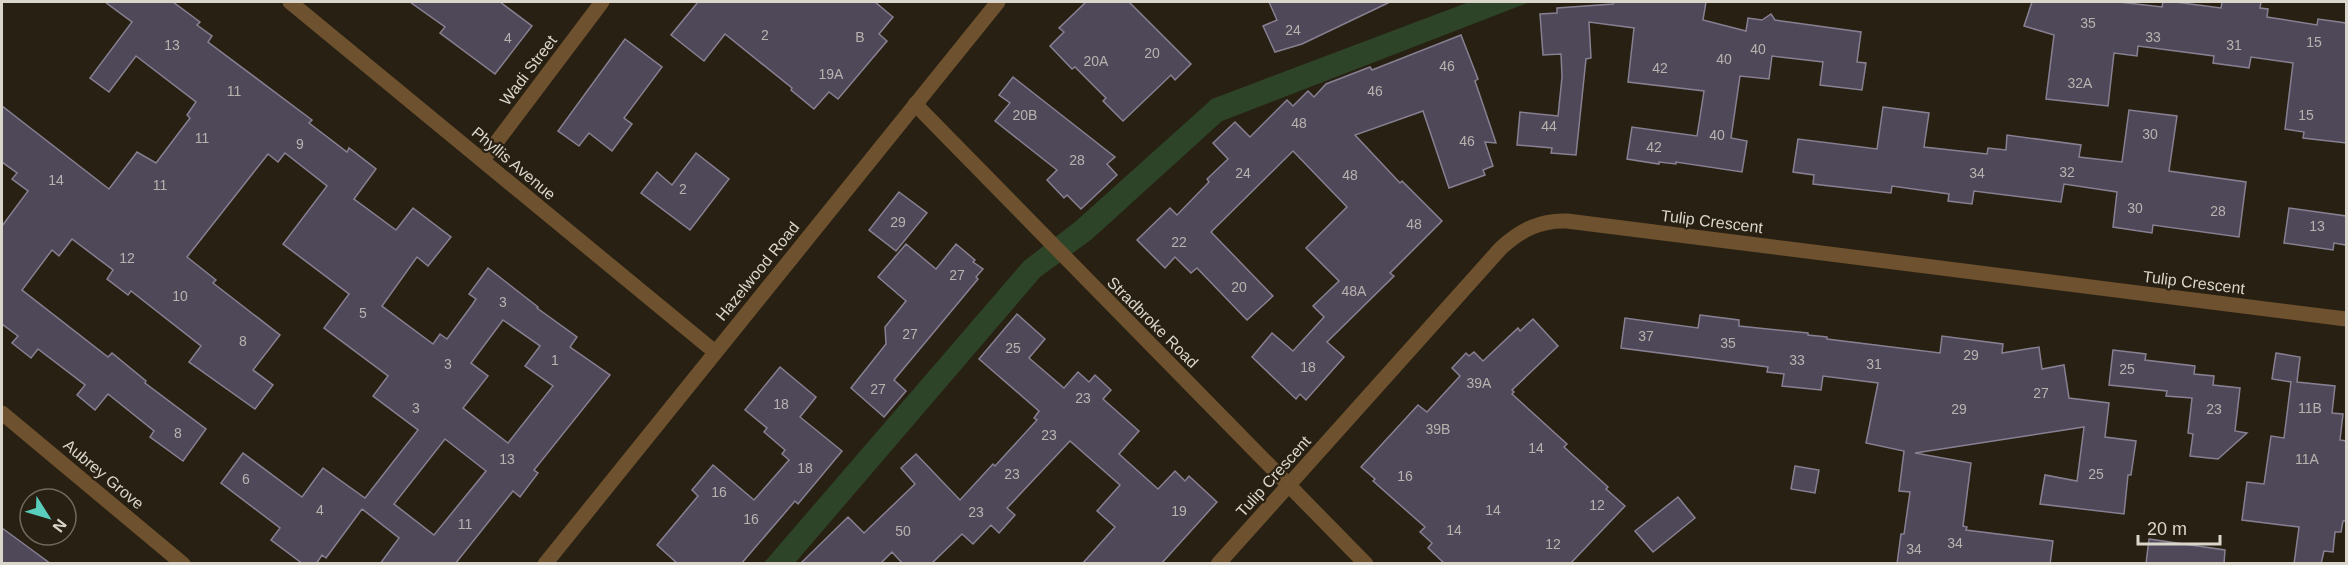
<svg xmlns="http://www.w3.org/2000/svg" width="2348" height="565" viewBox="0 0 2348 565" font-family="Arial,sans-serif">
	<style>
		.green { fill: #2d4428 }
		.building { fill: #4f4859; stroke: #878092; stroke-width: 1.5; fill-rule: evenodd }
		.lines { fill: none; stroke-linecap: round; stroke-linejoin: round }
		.minor { stroke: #6e512f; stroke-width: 15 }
		.labels { text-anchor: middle; stroke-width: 4.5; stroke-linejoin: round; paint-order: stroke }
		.number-label { font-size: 14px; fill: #b8b2af }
		.street-label { font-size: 16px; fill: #dbd6cc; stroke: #282012 }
	</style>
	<rect width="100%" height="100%" fill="#282012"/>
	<!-- green -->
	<path class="green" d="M1469,2H1530L1222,121L1092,239L1040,277L795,563L763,564L1024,261L1075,222L1212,99Z"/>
	<!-- building -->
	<g class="building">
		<path d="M105,2H173L200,22L197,25L212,36L208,42L312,120L309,123L347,152L349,148L376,169L354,199L396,230L413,208L451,237L428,266L417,257L382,306L433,344L440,334L447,339L472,305L476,299L469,294L488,268L538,307L537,308L577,337L570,347L610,375L534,470L538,473L520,497L513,491L455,564H380L399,538L362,509L326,558L322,555L316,564H303L271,540L280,528L221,483L243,453L302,497L323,468L365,498L418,430L373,396L388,376L324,328L349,294L283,244L327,186L285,153L278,162L268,154L187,257L216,280L213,283L280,335L253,370L273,385L255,409L189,362L201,346L131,291L128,295L107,279L113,270L72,239L59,256L52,250L22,290L108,357L112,353L146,381L145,383L206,429L183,461L150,437L154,431L108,394L95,410L77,395L85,385L38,349L31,358L12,343L18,336L2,324V226L28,191L12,179L17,173L2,162V106L109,189L137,152L156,163L190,118L187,115L196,102L136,56L109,92L90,78L132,22ZM503,320L540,346L525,366L553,386L508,443L463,408L488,376L471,363ZM445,439L486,471L434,535L394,504Z"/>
		<path d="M410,2H500L532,26L495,74L440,33L445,27Z"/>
		<path d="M698,2H875L893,17L879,34L887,41L838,99L829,92L814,109L791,90L792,88L725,34L704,61L671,35Z"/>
		<path d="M1086,2H1129L1191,64L1175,80L1171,75L1123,121L1103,101L1106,98L1075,67L1072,69L1050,46L1064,32L1059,28Z"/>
		<path d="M1269,2H1390L1302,44L1275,52L1263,26L1277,20Z"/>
		<path d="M1614,2H1706L1703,20L1746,31L1748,18L1762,20L1771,14L1775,20L1861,32L1857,62L1866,63L1862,90L1820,85L1823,62L1772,56L1769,79L1740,76L1731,138L1747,141L1742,172L1676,162V164L1659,162V164L1627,159L1632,127L1697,136L1704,91L1628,82L1634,28L1589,22L1591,58L1586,59L1576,155L1551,153L1552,148L1517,145L1520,112L1558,116L1562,77L1561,54L1543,55L1540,14L1557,13V8L1613,4Z"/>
		<path d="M2032,2H2119L2162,7L2163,2H2175L2221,8L2222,2H2261L2260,8L2268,9L2267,17L2317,25L2318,19L2346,23V143L2303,138L2304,132L2285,129L2293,63L2251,57L2249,68L2213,63L2214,56L2138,46L2137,56L2114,53L2108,106L2046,99L2054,35L2024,26Z"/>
		<path d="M1461,35L1478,79L1475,81L1496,143L1485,142L1493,166L1483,170L1485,175L1449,188L1423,111L1355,135L1400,183L1402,181L1442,221L1390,273L1394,276L1327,342L1344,357L1306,400L1300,394L1296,399L1252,357L1272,333L1293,351L1324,317L1313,306L1339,281L1306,248L1347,207L1293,151L1211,232L1273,296L1247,320L1197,268L1191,273L1175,257L1165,268L1137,240L1170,208L1177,215L1209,182L1207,179L1228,159L1213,143L1235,122L1250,137L1287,100L1293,106L1308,91L1314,97L1326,84L1370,67L1372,70Z"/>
		<path d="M625,39L662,67L624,118L632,124L612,151L589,133L579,146L558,131Z"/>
		<path d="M1013,77L1115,157L1107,164L1117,175L1081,209L1067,195L1064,198L1047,180L1057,170L995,121L1010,103L999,95Z"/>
		<path d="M1883,107L1929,113L1924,147L1987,154L1988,148L2006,150L2007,135L2081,145L2079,157L2122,162L2129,110L2177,116L2169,171L2246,182L2239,237L2153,225L2152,233L2113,227L2117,192L2064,184L2061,202L1974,191L1972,204L1948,201L1949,194L1892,186L1891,193L1813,184L1814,175L1793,172L1798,139L1877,149Z"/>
		<path d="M696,153L729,179L690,230L641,193L657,172L672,185Z"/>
		<path d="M899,192L927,213L896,251L869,230Z"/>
		<path d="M2289,208L2346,216V245L2334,243L2333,250L2284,243Z"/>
		<path d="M906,244L936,269L956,244L975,260L973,262L983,269L976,277L978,279L894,380L906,391L884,417L851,388L886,344L885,327L906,301L878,277Z"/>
		<path d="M1017,314L1045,339L1029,358L1064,388L1078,372L1089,382L1095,375L1111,390L1103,399L1139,431L1119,454L1158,489L1175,471L1185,481L1189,476L1217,502L1161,564H1082L1115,527L1097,511L1120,485L1070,441L1007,508L1015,515L999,533L991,525L973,544L962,534L931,564H903L892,552L880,564H800L848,517L864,533L915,484L901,468L916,454L960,500L993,464L995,466L1037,420L1034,418L1039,411L979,359Z"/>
		<path d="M1700,315L1739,320V326L1808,333V335L1827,337V339L1940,353L1942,336L2003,344L2002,353L2039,347L2042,369L2064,365L2069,398L2109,403L2105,437L2136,441L2131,475H2128L2124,514L2040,504L2045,475L2077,481L2084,427L1915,453L1971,463L1963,526L1967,527L1966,530L2053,541L2050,564H1897L1901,534H1904L1910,492L1899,491L1904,451L1866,443L1878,383L1823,376L1821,390L1782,386L1784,374L1767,372L1768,367L1621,348L1625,318L1698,328Z"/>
		<path d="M1533,319L1558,346L1512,390L1514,392L1512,394L1567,444L1564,447L1608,487L1606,489L1625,506L1570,564H1445L1428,548L1432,543L1420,532L1425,527L1373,481L1375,479L1361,467L1418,405L1427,412L1460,376L1452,368L1466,353L1469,356L1474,352L1483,361L1518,328L1520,331Z"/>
		<path d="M2113,350L2146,354L2145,360L2195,366L2194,374L2214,376L2213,385L2240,388L2235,431L2247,433L2218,459L2190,456L2193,434L2188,433L2192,398L2166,396L2167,391L2109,385Z"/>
		<path d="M2276,353L2300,357L2297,382L2335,386L2332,413L2343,414L2340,440L2346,441V521H2343L2341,532H2335L2333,552L2324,551L2321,564H2294L2299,527L2242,520L2247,482L2264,484L2271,436L2284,438L2291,382L2272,379Z"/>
		<path d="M780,367L816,397L800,417L842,451L798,504L795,501L741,564H678L657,545L698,496L692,490L713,465L754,500L789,460L782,454L785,450L764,432L767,428L745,410Z"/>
		<path d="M1795,466L1819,470L1815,493L1791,489Z"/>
		<path d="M1678,497L1695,518L1653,552L1635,531Z"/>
		<path d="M2,528L51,564H2Z"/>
		<path d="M2149,539L2225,550L2224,564H2146Z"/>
	</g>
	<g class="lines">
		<!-- minor -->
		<g class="minor">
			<path d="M290,2L715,352"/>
			<path d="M915,104L1366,564"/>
			<path d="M483,160L602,2"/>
			<path d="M2,413L183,564"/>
			<path d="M545,564L998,2"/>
			<path d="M1218,564L1501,248C1521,230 1540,220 1567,221L2346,319"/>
		</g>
	</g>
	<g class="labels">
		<!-- number labels -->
		<g class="number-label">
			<text x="2088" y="28">35</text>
			<text x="1293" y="35">24</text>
			<text x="765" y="40">2</text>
			<text x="860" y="42">B</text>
			<text x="2153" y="42">33</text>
			<text x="508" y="43">4</text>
			<text x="2314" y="47">15</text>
			<text x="172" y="50">13</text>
			<text x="2234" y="50">31</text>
			<text x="1758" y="54">40</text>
			<text x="1152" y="58">20</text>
			<text x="1724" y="64">40</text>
			<text x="1096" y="66">20A</text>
			<text x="1447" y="71">46</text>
			<text x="1660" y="73">42</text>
			<text x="831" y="79">19A</text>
			<text x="2080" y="88">32A</text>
			<text x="234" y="96">11</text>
			<text x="1375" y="96">46</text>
			<text x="1025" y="120">20B</text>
			<text x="2306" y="120">15</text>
			<text x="1299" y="128">48</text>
			<text x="1549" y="131">44</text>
			<text x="2150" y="139">30</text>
			<text x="1717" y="140">40</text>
			<text x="202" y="143">11</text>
			<text x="1467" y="146">46</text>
			<text x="300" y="149">9</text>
			<text x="1654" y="152">42</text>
			<text x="1077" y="165">28</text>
			<text x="2067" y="177">32</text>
			<text x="1243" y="178">24</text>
			<text x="1977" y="178">34</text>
			<text x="1350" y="180">48</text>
			<text x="56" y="185">14</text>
			<text x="160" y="190">11</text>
			<text x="683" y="194">2</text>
			<text x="2135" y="213">30</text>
			<text x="2218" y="216">28</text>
			<text x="898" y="227">29</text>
			<text x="1414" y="229">48</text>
			<text x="2317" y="231">13</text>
			<text x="1179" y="247">22</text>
			<text x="127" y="263">12</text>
			<text x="957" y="280">27</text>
			<text x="1239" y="292">20</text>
			<text x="1354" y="296">48A</text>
			<text x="180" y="301">10</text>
			<text x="503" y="307">3</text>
			<text x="363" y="318">5</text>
			<text x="910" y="339">27</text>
			<text x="1646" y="341">37</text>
			<text x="243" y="346">8</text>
			<text x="1728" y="348">35</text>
			<text x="1013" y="353">25</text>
			<text x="1971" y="360">29</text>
			<text x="555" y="365">1</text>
			<text x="1797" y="365">33</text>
			<text x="448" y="369">3</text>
			<text x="1874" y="369">31</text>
			<text x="1308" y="372">18</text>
			<text x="2127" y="374">25</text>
			<text x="1479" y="388">39A</text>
			<text x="878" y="394">27</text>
			<text x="2041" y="398">27</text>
			<text x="1083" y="403">23</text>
			<text x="781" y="409">18</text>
			<text x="416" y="413">3</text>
			<text x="2310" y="413">11B</text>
			<text x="1959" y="414">29</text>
			<text x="2214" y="414">23</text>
			<text x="1438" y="434">39B</text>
			<text x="178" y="438">8</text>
			<text x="1049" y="440">23</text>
			<text x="1536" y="453">14</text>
			<text x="507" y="464">13</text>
			<text x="2307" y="464">11A</text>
			<text x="805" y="473">18</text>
			<text x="1012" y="479">23</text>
			<text x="2096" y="479">25</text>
			<text x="1405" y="481">16</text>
			<text x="246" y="484">6</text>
			<text x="719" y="497">16</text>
			<text x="1597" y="510">12</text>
			<text x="320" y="515">4</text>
			<text x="1493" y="515">14</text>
			<text x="1179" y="516">19</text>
			<text x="976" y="517">23</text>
			<text x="751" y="524">16</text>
			<text x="465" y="529">11</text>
			<text x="1454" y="535">14</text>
			<text x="903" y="536">50</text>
			<text x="1955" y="548">34</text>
			<text x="1553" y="549">12</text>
			<text x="1914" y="554">34</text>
		</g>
		<!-- street labels -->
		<g class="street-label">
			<text transform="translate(528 70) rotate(-53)" y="6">Wadi Street</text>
			<text transform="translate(514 163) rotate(40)" y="6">Phyllis Avenue</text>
			<text transform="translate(1712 221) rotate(7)" y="6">Tulip Crescent</text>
			<text transform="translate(757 271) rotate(-51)" y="6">Hazelwood Road</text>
			<text transform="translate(2194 282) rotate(7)" y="6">Tulip Crescent</text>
			<text transform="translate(1153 322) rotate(45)" y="6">Stradbroke Road</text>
			<text transform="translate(104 474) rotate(40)" y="6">Aubrey Grove</text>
			<text transform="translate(1273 476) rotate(-48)" y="6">Tulip Crescent</text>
		</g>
	</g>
	<!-- border -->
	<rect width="2348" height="565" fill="none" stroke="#dbd6cc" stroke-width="6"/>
	<!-- north arrow -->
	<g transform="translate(48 517) rotate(127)"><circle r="28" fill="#282012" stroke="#70695c" stroke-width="1.5"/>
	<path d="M0-4.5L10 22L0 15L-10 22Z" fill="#5acebd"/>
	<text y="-9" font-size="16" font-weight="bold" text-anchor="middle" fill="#dbd6cc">N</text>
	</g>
	<!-- scale -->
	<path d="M2138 535v9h82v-9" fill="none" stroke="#dbd6cc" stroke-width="3"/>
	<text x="2147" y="535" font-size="18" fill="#dbd6cc" stroke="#282012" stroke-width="4.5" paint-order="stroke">20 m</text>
</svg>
